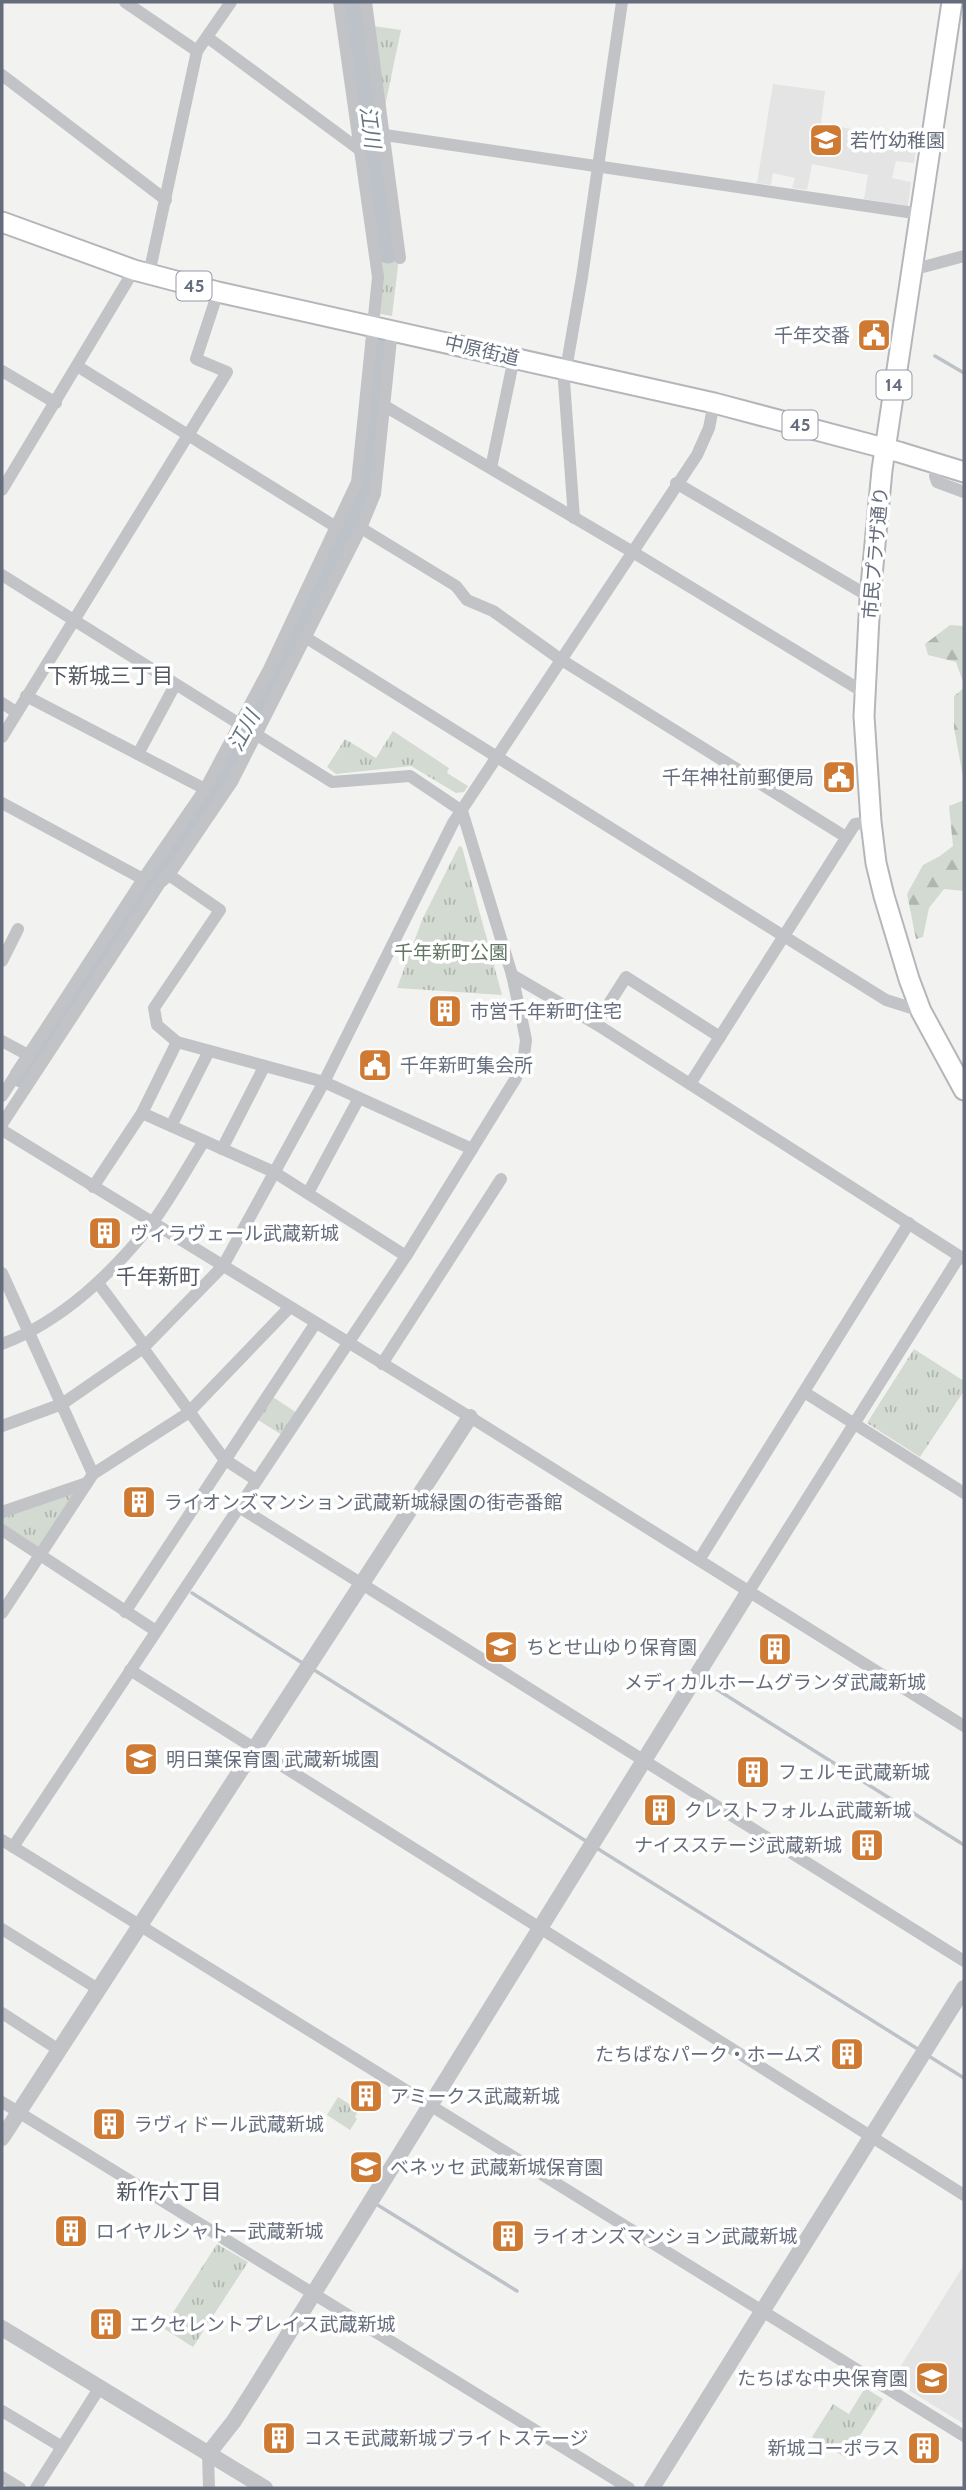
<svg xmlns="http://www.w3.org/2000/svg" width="966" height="2490" viewBox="0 0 966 2490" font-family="Cabin,'Noto Sans JP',sans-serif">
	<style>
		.built { fill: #e3e4e3 }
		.forest { fill: url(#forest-firs) }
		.park { fill: url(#park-tufts) }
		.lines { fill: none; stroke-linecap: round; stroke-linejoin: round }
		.stream { stroke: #bcc2c8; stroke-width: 3.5 }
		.river { stroke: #bcc2c8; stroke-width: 23 }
		.primary-casing { stroke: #b4b6ba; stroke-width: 23 }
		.minor { stroke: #c1c3c6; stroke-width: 12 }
		.tertiary { stroke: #c1c3c6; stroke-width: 16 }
		.primary { stroke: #fff; stroke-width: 19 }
		.labels { text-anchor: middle; stroke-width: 7; stroke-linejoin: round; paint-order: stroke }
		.shield { fill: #fff; stroke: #9399a4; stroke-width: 2 }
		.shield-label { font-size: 18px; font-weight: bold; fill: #656d7d }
		.poi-label { font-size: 19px; fill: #656d7d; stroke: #fff; text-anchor: start }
		.street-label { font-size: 19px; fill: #656d7d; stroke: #fff }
		.park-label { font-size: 19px; fill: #637564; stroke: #fff }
		.water-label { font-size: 21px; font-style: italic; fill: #667482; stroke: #fff }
		.neighbourhood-label { font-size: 21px; fill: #525863; stroke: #fff }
	</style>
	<defs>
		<pattern id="forest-firs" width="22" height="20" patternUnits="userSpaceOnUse" patternTransform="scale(1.75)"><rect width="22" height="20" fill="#d3dad1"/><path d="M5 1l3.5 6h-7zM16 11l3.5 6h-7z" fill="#afb5af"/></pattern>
		<pattern id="park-tufts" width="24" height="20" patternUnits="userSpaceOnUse" patternTransform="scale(1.75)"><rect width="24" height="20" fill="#d3dad1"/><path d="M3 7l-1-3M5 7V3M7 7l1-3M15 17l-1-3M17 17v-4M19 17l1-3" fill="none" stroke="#afb5af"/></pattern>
	</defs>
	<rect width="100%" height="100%" fill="#f2f3f0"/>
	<!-- built -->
	<g class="built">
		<path d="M773,84L825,91L821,123L917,142L914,163L896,161L892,178L911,182L908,206L864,199L868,175L812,164L807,190L792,188L795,178L773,173L771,185L757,183Z"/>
		<path d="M964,2265V2424L892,2380Z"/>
	</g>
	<!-- forest -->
	<g class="forest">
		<path d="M950,625L964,626V685L956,662L928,655L925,644Z"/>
		<path d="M964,688V782L954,728V696Z"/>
		<path d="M964,800V891L944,889L929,908L923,937L916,939L907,894L923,865L940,856L953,846L949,806Z"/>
	</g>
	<!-- park -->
	<g class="park">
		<path d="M373,26L401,30L385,106Z"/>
		<path d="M366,29L398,266L392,316L380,314L381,256L350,34Z"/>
		<path d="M393,731L449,768L447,773L468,786L464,792L456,793L411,766L336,774L327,767L345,739L376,758Z"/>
		<path d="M459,846L462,847L502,995L397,988L422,920Z"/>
		<path d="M914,1349L964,1381V1391L920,1457L867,1423Z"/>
		<path d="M273,1397L297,1413L282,1435L258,1420Z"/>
		<path d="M69,1492L72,1496L39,1546L33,1548L2,1526V1516Z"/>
		<path d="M338,2097L359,2110L355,2117L357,2119L350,2130L327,2115Z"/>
		<path d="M217,2244L248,2262L193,2347L163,2328Z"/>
		<path d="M865,2388L883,2399L846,2458L812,2437L833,2404L849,2414Z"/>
	</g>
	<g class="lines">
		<!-- stream -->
		<g class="stream">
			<path d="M935,356L964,373"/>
			<path d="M192,1593L304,1664"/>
			<path d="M311,1668L589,1843"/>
			<path d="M705,1682L964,1845"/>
			<path d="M595,1847L921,2051"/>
			<path d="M927,2055L964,2078"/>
			<path d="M376,2204L517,2291"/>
		</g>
		<!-- river -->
		<g class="river">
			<path d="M352,2L371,119L368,125L378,203L388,252"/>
			<path d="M21,1076L212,791L250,727L285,652L329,569L366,482L376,392L377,343"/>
		</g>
		<!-- primary casing -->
		<g class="primary-casing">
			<g id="primary">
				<path d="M952,2L882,470L870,597L864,716L871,822L876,863L884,896L909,979L921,1011L964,1090"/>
				<path d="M2,222L134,270L218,292L714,403L899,452L964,472"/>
			</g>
		</g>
		<!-- minor -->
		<g class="minor">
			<path d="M125,2L197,51"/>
			<path d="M366,2L400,258"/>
			<path d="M207,37L360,150"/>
			<path d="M2,75L166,200"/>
			<path d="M385,135L921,214"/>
			<path d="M912,270L964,256"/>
			<path d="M149,274L197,51L231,2"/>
			<path d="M77,366L336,527"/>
			<path d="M2,371L56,403"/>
			<path d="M383,405L631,551L865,693"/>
			<path d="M938,465L935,476L937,482L964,492"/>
			<path d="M491,468L514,358"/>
			<path d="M676,483L870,597"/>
			<path d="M2,490L134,270"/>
			<path d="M574,518L564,381L582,277L622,2"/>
			<path d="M361,528L456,586L467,600L493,611L560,659L846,837"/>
			<path d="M2,575L332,782L410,776L462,811L512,975L523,1025L526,1040L524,1056L516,1078L406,1256L13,1847"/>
			<path d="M305,637L886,1000L921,1011"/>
			<path d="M26,696L205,789"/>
			<path d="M2,703L16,712"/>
			<path d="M2,737L227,372L196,359L218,292"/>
			<path d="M138,754L175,685"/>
			<path d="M2,803L143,879"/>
			<path d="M169,875L220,910L154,1008L157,1025L177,1042L324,1082L472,1149"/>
			<path d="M2,961L18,929"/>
			<path d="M512,975L596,1024L964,1259"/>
			<path d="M596,1024L626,977L720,1037"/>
			<path d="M2,1041L28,1055"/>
			<path d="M690,1084L855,824L871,822"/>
			<path d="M2,1096L143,879L205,789L269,669L357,482L378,277L339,2"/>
			<path d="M142,1113L274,1172L406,1256"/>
			<path d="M2,1124L160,883L169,875L232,782L361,528L375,494L392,330"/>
			<path d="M171,1126L209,1051"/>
			<path d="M2,1130L470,1417L964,1726"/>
			<path d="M222,1149L264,1067"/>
			<path d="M93,1187L142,1113L177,1042"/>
			<path d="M308,1193L359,1098"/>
			<path d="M2,1273L93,1474"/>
			<path d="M98,1283L145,1346"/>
			<path d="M2,1344C61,1322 113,1273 152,1223C171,1198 187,1168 204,1141"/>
			<path d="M143,1348L224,1459L256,1480"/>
			<path d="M382,1364L501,1179"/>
			<path d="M804,1392L964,1493"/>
			<path d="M2,1426L62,1404L143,1348L223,1266L324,1082L453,823L697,455L709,428L714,403"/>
			<path d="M239,1507L964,1961"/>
			<path d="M2,1512L87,1483"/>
			<path d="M2,1530L156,1631"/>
			<path d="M699,1560L909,1223"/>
			<path d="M749,1591L959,1257"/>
			<path d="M125,1612L315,1324"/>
			<path d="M2,1613L93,1474L188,1413L289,1308"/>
			<path d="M130,1670L964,2195"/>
			<path d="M2,1840L964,2436"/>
			<path d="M2,1929L98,1989"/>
			<path d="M2,2013L59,2050"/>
			<path d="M2,2102L629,2488"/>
			<path d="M2,2411L62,2447"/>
			<path d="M208,2454L209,2488"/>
			<path d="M2,2477L20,2488"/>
			<path d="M36,2488L100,2387"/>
		</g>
		<!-- tertiary -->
		<g class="tertiary">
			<path d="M2,2138L470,1417"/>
			<path d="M2,2328L265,2488"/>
			<path d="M208,2454L234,2421L255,2388L749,1591"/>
			<path d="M652,2488L964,1988"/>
		</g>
		<!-- primary -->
		<use href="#primary" class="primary"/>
	</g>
	<!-- icons -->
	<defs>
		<g id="school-square" transform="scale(1.75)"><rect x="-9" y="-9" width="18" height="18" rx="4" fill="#cf7a33" stroke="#fff"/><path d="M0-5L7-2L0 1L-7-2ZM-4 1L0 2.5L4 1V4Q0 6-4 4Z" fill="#fff"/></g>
		<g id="civic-square" transform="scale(1.75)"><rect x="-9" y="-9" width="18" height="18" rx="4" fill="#cf7a33" stroke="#fff"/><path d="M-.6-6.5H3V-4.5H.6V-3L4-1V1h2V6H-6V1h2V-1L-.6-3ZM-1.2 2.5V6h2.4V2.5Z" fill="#fff"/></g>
		<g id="building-square" transform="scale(1.75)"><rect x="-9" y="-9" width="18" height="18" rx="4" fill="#cf7a33" stroke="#fff"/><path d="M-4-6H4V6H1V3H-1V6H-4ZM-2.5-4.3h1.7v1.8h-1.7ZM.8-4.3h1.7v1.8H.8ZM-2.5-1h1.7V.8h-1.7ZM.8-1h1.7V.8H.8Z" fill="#fff"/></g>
	</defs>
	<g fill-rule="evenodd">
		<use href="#school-square" x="826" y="140"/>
		<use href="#civic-square" x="874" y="335"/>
		<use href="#civic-square" x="839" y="777"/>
		<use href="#building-square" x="445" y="1011"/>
		<use href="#civic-square" x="375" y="1065"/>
		<use href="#building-square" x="105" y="1233"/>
		<use href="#building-square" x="139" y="1502"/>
		<use href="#school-square" x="501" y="1647"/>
		<use href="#building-square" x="775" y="1649"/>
		<use href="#school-square" x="141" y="1759"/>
		<use href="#building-square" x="753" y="1772"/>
		<use href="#building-square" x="660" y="1810"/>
		<use href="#building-square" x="867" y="1845"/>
		<use href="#building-square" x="847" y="2054"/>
		<use href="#building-square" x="366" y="2096"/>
		<use href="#building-square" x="109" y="2124"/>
		<use href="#school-square" x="366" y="2167"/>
		<use href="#building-square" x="71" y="2231"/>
		<use href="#building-square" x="508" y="2236"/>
		<use href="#building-square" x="106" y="2324"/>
		<use href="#school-square" x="932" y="2378"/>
		<use href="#building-square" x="279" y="2438"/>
		<use href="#building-square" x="924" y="2448"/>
	</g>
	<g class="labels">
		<!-- shield labels -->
		<g class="shield">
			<rect x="176.5" y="271.5" width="35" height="29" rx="5"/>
			<rect x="876.5" y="370.5" width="35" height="29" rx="5"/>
			<rect x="782.5" y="410.5" width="35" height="29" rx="5"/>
		</g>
		<g class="shield-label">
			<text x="194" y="292">45</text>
			<text x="894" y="391">14</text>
			<text x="800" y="431">45</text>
		</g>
		<!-- poi labels -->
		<g class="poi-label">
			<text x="850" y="147">若竹幼稚園</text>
			<text x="850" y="342" text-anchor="end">千年交番</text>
			<text x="814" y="784" text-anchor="end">千年神社前郵便局</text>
			<text x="470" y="1018">市営千年新町住宅</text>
			<text x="400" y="1072">千年新町集会所</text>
			<text x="130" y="1240">ヴィラヴェール武蔵新城</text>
			<text x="164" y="1509">ライオンズマンション武蔵新城緑園の街壱番館</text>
			<text x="526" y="1654">ちとせ山ゆり保育園</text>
			<text x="775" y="1689" text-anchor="middle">メディカルホームグランダ武蔵新城</text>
			<text x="166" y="1766">明日葉保育園 武蔵新城園</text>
			<text x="778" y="1779">フェルモ武蔵新城</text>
			<text x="684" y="1817">クレストフォルム武蔵新城</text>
			<text x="842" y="1852" text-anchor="end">ナイスステージ武蔵新城</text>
			<text x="822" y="2061" text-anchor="end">たちばなパーク・ホームズ</text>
			<text x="390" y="2103">アミークス武蔵新城</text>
			<text x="134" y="2131">ラヴィドール武蔵新城</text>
			<text x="390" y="2174">ベネッセ 武蔵新城保育園</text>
			<text x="96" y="2238">ロイヤルシャトー武蔵新城</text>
			<text x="532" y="2243">ライオンズマンション武蔵新城</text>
			<text x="130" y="2331">エクセレントプレイス武蔵新城</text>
			<text x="908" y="2385" text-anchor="end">たちばな中央保育園</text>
			<text x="304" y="2445">コスモ武蔵新城ブライトステージ</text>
			<text x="900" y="2455" text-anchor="end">新城コーポラス</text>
		</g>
		<!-- street labels -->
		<g class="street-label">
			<text transform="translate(482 350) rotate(13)" y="7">中原街道</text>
			<text transform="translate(875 553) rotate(-85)" y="7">市民プラザ通り</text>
		</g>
		<!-- park labels -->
		<g class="park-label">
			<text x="451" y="959">千年新町公園</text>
		</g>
		<!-- water labels -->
		<g class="water-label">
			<text transform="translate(370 127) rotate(82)" y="7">江川</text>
			<text transform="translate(244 731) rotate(-62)" y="7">江川</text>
		</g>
		<!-- neighbourhood labels -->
		<g class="neighbourhood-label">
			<text x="110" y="683">下新城三丁目</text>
			<text x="158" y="1284">千年新町</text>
			<text x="169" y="2199">新作六丁目</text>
		</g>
	</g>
	<!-- border -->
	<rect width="966" height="2490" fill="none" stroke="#656d7d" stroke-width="7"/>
</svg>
